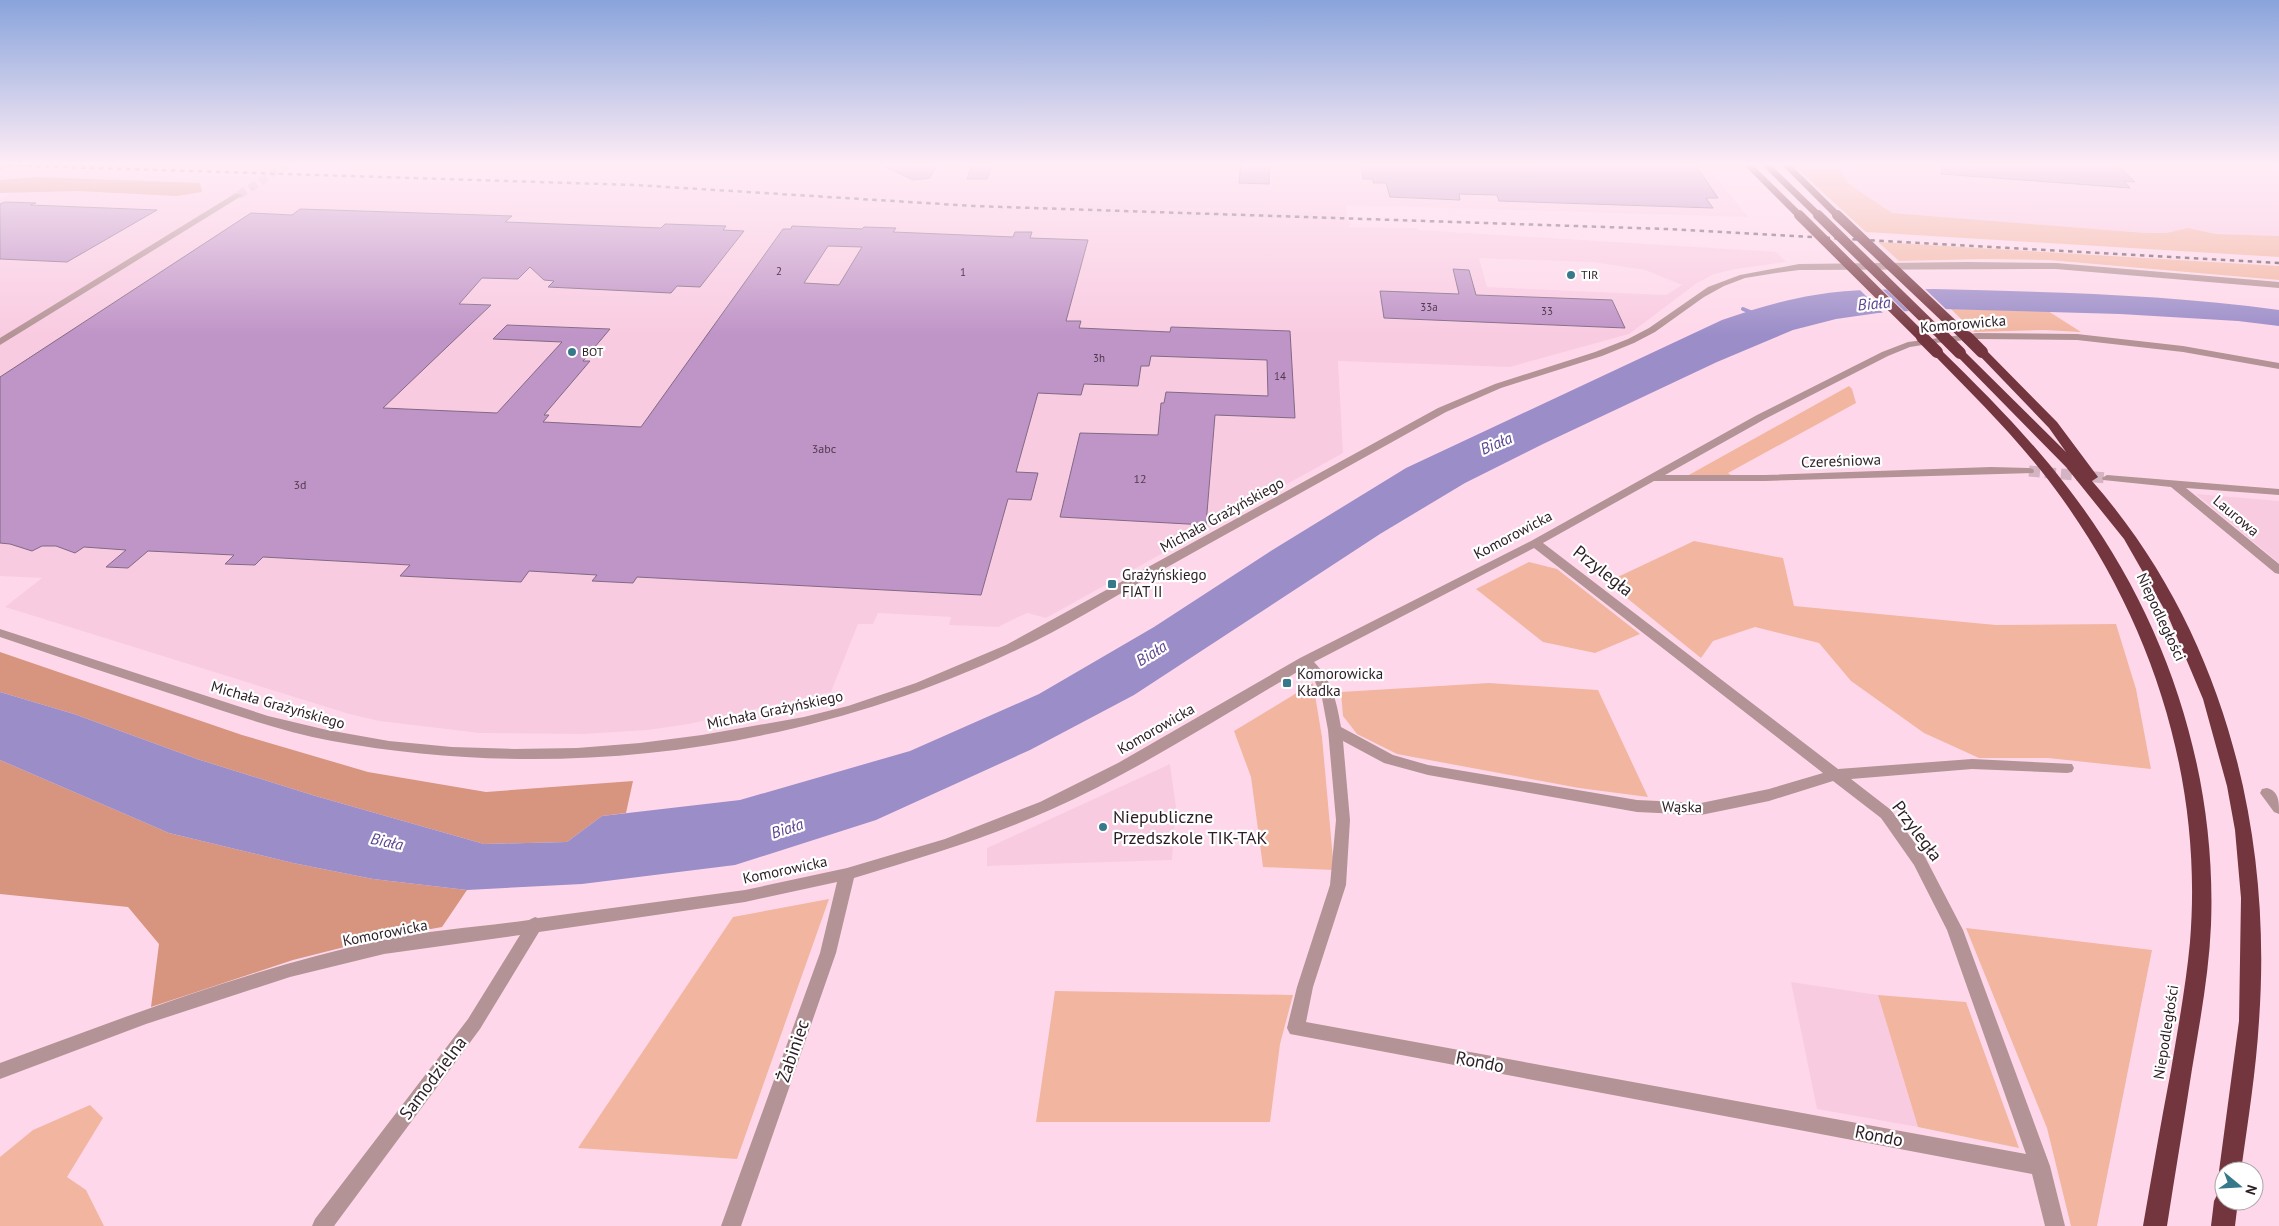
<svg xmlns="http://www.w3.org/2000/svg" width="2279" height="1226" viewBox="0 0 2279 1226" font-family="'PT Sans',sans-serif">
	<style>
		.built { fill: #f9cbe1; fill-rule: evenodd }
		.green { fill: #f2b5a0 }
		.forest { fill: #d7957f }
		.water { fill: #9b8dc8 }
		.pier { fill: #fed8ea }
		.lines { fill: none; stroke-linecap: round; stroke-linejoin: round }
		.stream { stroke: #9b8dc8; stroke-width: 4 }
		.building { fill: #bf94c7; stroke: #806a84; fill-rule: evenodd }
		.minor-tunnel-far1 { stroke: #d4b3c2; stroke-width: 8; stroke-dasharray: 8 4.5; stroke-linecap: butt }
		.minor-tunnel { stroke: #d4b3c2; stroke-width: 11; stroke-dasharray: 11 5; stroke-linecap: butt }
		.minor { fill: #b39395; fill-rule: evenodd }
		.highway { fill: #74363e; fill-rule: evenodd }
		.rail { stroke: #5c4952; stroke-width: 2.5; stroke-dasharray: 4.5 4.5; stroke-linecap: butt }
		.minor-bridge { stroke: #b39395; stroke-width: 8 }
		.highway-bridge-far1 { stroke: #74363e; stroke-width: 10 }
		.highway-bridge { stroke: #74363e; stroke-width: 12 }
		.poi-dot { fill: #36798a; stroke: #fff; stroke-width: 2 }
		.labels { text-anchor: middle; stroke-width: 4.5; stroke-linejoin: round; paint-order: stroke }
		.far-number-label { font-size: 11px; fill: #503b4d }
		.far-poi-label { font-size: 12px; fill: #2b1d24; stroke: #fff; text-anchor: start }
		.number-label { font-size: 12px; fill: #503b4d }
		.street-label { font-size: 15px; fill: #2b1d24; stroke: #fff }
		.poi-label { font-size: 15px; fill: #2b1d24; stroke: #fff; text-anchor: start }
		.water-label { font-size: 16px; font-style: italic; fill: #5d4790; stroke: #fff }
		.near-street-label { font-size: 18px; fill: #2b1d24; stroke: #fff }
		.near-poi-label { font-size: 18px; fill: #2b1d24; stroke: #fff; text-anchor: start }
	</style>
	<rect width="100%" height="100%" fill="#fed8ea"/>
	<!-- built -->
	<g class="built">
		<path d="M0,163H1704L1748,217L1347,205L1346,219L1351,224L1348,227L1418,228V230L1776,252L1786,262L1736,269L1714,274L1697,283L1629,334L1510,367L1338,361L1343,453L1046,618L1027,613L998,627L949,625L951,617L878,613L873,624H858L831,692L689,724L648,730L584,734L479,733L379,721L349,714L5,607L42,578L0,576V199L16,190L0,191ZM1479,258L1593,262L1645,270L1682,285L1666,295L1487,287Z"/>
		<path d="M1837,163H2226L2279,169V236L2216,234L2188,228L2166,233H2146L1892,213L1849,184Z"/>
		<path d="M2196,494L2279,501V563Z"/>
		<path d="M1170,764L1176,807L1172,860L987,866V848Z"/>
		<path d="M1791,982L1878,995L1918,1127L1817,1109Z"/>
	</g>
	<!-- green -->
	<g class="green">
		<path d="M1791,163H1837L1849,184L1892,213L2146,233H2166L2188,228L2216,234L2279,236V257L1866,232Z"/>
		<path d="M1878,242L2279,266V280L2049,260L1985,259L1899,261Z"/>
		<path d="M1951,309L2048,311L2081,332L2045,330L1974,332Z"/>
		<path d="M1849,386L1852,389L1856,403L1728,473L1731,475L1687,476Z"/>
		<path d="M1694,541L1783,558L1794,606L1996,625L2116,624L2136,689L2151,769L2048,758H1979L1924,733L1851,681L1819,643L1755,627L1713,641L1701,658L1607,582Z"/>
		<path d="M1529,562L1557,569L1640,634L1595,653L1543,642L1476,589Z"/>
		<path d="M1313,683L1322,737L1334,870L1263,867L1251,777L1234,731Z"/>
		<path d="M1489,683L1598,690L1648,797L1579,788L1397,754L1357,734L1343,716L1341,692Z"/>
		<path d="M829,899L737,1159L578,1148L733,917Z"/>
		<path d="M1966,928L2152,950L2097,1226H2071L2047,1128Z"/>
		<path d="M1055,991L1293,995L1280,1044L1270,1122H1036Z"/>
		<path d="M1878,995L1966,1002L2019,1148L1918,1127Z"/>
		<path d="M90,1105L103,1118L67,1177L86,1190L104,1226H0V1157L33,1130Z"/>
	</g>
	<!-- forest -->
	<g class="forest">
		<path d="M37,177L200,183L202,192L177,196L77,191L0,193V180Z"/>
		<path d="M0,652L242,735L368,772L486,792L633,781L626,813L602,816L567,842L484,844L312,795L197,759L74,714L0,692Z"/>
		<path d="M0,760L169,833L293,863L373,879L467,890L442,927L376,939L293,960L151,1007L159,944L128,907L0,894Z"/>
	</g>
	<!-- water -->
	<path class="water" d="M1934,289C2049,292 2164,294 2279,310V326L2238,321L2120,314L1941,309L1878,313L1836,319L1793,330L1717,362L1543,444L1465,483L1380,534L1134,695L1030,750L876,820L735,865L582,884L467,890L373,879L293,863L169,833L0,760V692L74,714L197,759L312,795L484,844L567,842L602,816L740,800L910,751L1039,694L1154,627L1274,549L1406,468L1722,320C1752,310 1783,300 1815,295C1854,288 1894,290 1934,289Z"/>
	<!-- pier -->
	<g class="pier">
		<path d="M1857,287H1880L1907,314L1885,315Z"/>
		<path d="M1884,287H1923L1949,312L1911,313Z"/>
	</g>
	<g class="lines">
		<!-- stream -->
		<path class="stream" d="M1743,309L1755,314"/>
	</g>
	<!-- building -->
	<g class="building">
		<path d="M877,163H938L930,178L913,180Z"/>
		<path d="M973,163H994L987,179H967Z"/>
		<path d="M1241,163L1270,164L1269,184L1239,183Z"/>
		<path d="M1361,163H1694L1718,198H1706L1713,208L1499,201L1497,195L1459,194L1460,200L1390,197L1386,183H1373V179H1363Z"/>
		<path d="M1942,163H2116L2135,182L2124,181L2130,188L1941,174Z"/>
		<path d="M5,202L36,203L30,205L157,210L67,262L0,259V204Z"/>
		<path d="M300,209L512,216L505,222L661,228L665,224L726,226L723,230L744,231L700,287L677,286L671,293L548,287L554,281L544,280L530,267L518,279L482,278L459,304L491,305L383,408L497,413L562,342L493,339L507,325L610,329L583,361H590L544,415H549L543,422L641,427L783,229H791L792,226L862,229L864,227L896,228L893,232L1013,237L1015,232H1032L1030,238L1088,240L1066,321H1081L1079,328L1170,332L1171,327L1290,331L1295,418L1215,415L1206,525L1060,517L1080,433L1158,435L1161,403H1164L1166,392L1268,396L1267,360L1151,356L1149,366H1141L1138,386L1084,384L1081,395L1038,393L1016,472L1038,473L1031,500L1008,499L981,595L637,577L633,583L592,581L597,575L529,571L521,582L400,576L410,565L263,557L255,565L225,564L234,555L148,551L128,568L106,567L126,550L84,547L75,553L56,546H42L32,551L10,544L0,543V377L251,213L292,215ZM828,246L862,247L839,285L804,283Z"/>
		<path d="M1453,269L1469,270L1476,295L1612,300L1625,328L1384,318L1380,291L1459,294Z"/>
	</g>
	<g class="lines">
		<!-- minor-tunnel-far1 -->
		<path class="minor-tunnel-far1" d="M239,195L288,164"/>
		<!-- minor-tunnel -->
		<path class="minor-tunnel" d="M2029,471L2107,478"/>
		<!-- minor -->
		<g class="minor">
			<path d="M285,163H294L288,166Z"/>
			<path d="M2265,163H2279V166Z"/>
			<path d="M236,193L243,195L0,345V338Z"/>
			<path d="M1967,262L2056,263L2279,282V288L2056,269L1799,270L1776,273L1745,278L1724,286L1704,297L1655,332L1634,343L1602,356L1501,388L1446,412C1349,466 1252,520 1155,574C1108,600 1061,630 1012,652C802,751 561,783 332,741C282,732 233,714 184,698C123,678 61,658 0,637V629L268,716L327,730L389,741L452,747L514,749L577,748L640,743L702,735L804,717L848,706L916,683L1006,645L1438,408L1495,384L1595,352L1628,339L1649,328L1708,287L1740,275L1799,264Z"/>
			<path d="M1977,333L2077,334L2183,346L2279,363V369L2183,352L2077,340L1977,339L1935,343L1910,347L1888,356L1765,419L1665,475H1765L1991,467L2029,468L2033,469L2034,471L2033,473L1765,481H1654L1543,543L1838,769L1972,759L2072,764L2074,768L2072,772L2067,773L1972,769L1851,779L1891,810L1925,857L1963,930L2050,1166L2065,1226H2045L2032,1174L1290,1034L1287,1028L1297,987L1330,885L1336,820L1328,730L1322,698L1313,677L1304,668C1221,716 1138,771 1050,810C987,838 920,858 854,878L836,953L741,1226H721L820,953L837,882L745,902L539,932L480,1029L334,1226H312L315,1219L468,1019L520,935L384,954L290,977L146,1024L0,1079V1063C125,1017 251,968 383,940C430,930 481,927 529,920L535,917L538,918L745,890L847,868L945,839L1040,802L1118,763L1300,658L1531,541L1757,415L1882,352L1908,342ZM1534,548L1823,773L1769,789L1701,803L1637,800L1428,765L1393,755L1341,727C1337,703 1332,680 1314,662ZM1343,741L1384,763L1428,775L1637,812L1701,815L1769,801L1833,781L1881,818L1914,865L1947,930L2026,1154L1306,1022L1313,987L1346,885L1350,820Z"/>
			<path d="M2107,475L2279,489V495L2186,488L2279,564V574L2275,573L2171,487L2103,480L2102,478Z"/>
			<path d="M2267,788C2279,791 2279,802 2279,814L2274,812L2260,793L2262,789Z"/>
		</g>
		<!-- highway -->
		<g class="highway">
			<path d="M1742,163H1751L1802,213V217H1796Z"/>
			<path d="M1760,163H1769L1821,213V217H1815Z"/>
			<path d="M1780,163H1789L1840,213V217H1834Z"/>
			<path d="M1937,349L1941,350C1986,394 2030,438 2068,488C2164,612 2217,768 2211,925C2209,973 2200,1021 2192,1069C2184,1121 2175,1174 2167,1226H2143C2152,1174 2161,1122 2171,1070C2178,1028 2186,985 2190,942C2203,783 2154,626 2061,497C2024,445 1978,400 1933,354L1931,352Z"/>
			<path d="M1982,349L1986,350L2057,422L2098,477L2092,481C2222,629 2273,827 2259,1021C2256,1071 2248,1121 2241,1171H2224V1180L2219,1171L2239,1021L2241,898L2235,830L2227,786L2203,699L2168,616L2124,539L2066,467L1954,353L1960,350L1964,351L2066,452L2049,428L1978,354L1976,352Z"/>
			<path d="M2224,1190V1201H2238L2235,1226H2211L2214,1201L2218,1193Z"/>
		</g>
		<!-- rail -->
		<path class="rail" d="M0,165L635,185L974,206L1666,229L2279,263"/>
		<!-- minor-bridge -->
		<path class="minor-bridge" d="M0,166L6,163"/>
		<!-- highway-bridge-far1 -->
		<g class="highway-bridge-far1">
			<path d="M1799,215L1924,339"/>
			<path d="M1818,215L1945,339"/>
			<path d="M1837,215L1968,339"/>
		</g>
		<!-- highway-bridge -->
		<g class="highway-bridge">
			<path d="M1922,337L1937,352"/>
			<path d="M1944,337L1960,353"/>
			<path d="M1967,337L1982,352"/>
		</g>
	</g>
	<!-- sky -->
	<linearGradient id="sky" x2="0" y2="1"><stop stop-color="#89a4db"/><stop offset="0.49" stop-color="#ffedf6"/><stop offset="1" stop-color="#ffedf6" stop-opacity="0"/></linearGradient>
	<rect width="2279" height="335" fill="url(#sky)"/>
	<!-- markers -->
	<g class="poi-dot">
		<circle cx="1571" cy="275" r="5"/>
		<circle cx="572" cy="352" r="5"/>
		<rect x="1107" y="579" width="10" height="10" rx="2.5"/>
		<rect x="1282" y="678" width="10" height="10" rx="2.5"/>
		<circle cx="1103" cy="827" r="5"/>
	</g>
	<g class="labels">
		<!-- far-number labels -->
		<g class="far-number-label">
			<text x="779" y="275">2</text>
			<text x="963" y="276">1</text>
			<text x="1429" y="311">33a</text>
			<text x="1547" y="315">33</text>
			<text x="1099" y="362">3h</text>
			<text x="1280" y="380">14</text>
		</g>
		<!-- far-poi labels -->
		<g class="far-poi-label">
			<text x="1581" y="279">TIR</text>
			<text x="582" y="356">BOT</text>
		</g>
		<!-- number labels -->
		<g class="number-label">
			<text x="824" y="453">3abc</text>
			<text x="1140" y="483">12</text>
			<text x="300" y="489">3d</text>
		</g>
		<!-- street labels -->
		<g class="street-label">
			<text transform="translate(1963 324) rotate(-5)" y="5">Komorowicka</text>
			<text transform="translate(1841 461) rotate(-2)" y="5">Czereśniowa</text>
			<text transform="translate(1222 515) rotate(-29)" y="5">Michała Grażyńskiego</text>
			<text transform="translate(2236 516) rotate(40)" y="5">Laurowa</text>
			<text transform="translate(1513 535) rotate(-28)" y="5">Komorowicka</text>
			<text transform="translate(2161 617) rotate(65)" y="5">Niepodległości</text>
			<text transform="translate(278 705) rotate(16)" y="5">Michała Grażyńskiego</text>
			<text transform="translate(775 710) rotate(-12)" y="5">Michała Grażyńskiego</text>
			<text transform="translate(1156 729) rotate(-30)" y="5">Komorowicka</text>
			<text transform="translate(1682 807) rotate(1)" y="5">Wąska</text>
			<text transform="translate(785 870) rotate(-12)" y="5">Komorowicka</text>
			<text transform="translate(385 933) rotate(-11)" y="5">Komorowicka</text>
			<text transform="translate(2166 1032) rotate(-81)" y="5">Niepodległości</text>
		</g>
		<!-- poi labels -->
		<g class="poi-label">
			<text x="1122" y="580">Grażyńskiego<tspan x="1122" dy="17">FIAT II</tspan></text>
			<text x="1297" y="679">Komorowicka<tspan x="1297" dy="17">Kładka</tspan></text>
		</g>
		<!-- water labels -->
		<g class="water-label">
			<text transform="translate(1874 303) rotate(-5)" y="6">Biała</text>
			<text transform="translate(1496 443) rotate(-23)" y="6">Biała</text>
			<text transform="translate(1151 653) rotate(-32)" y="6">Biała</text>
			<text transform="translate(787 828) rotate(-18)" y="6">Biała</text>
			<text transform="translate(387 841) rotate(12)" y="6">Biała</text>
		</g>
		<!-- near-street labels -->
		<g class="near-street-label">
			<text transform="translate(1603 571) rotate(38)" y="6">Przyległa</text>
			<text transform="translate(1917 831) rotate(53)" y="6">Przyległa</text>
			<text transform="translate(793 1051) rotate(-71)" y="6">Żabiniec</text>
			<text transform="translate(1480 1062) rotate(11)" y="6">Rondo</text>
			<text transform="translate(433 1078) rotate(-53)" y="6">Samodzielna</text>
			<text transform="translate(1879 1136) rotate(11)" y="6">Rondo</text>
		</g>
		<!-- near-poi labels -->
		<g class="near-poi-label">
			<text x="1113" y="823">Niepubliczne<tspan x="1113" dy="21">Przedszkole TIK-TAK</tspan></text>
		</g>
	</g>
	<!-- north arrow -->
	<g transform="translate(2239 1186) rotate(108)"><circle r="24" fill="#ffffff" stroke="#aaa5a7"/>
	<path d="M0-4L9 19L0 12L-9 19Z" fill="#36798a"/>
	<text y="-8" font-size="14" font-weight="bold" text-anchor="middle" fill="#2b1d24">N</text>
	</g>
</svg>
